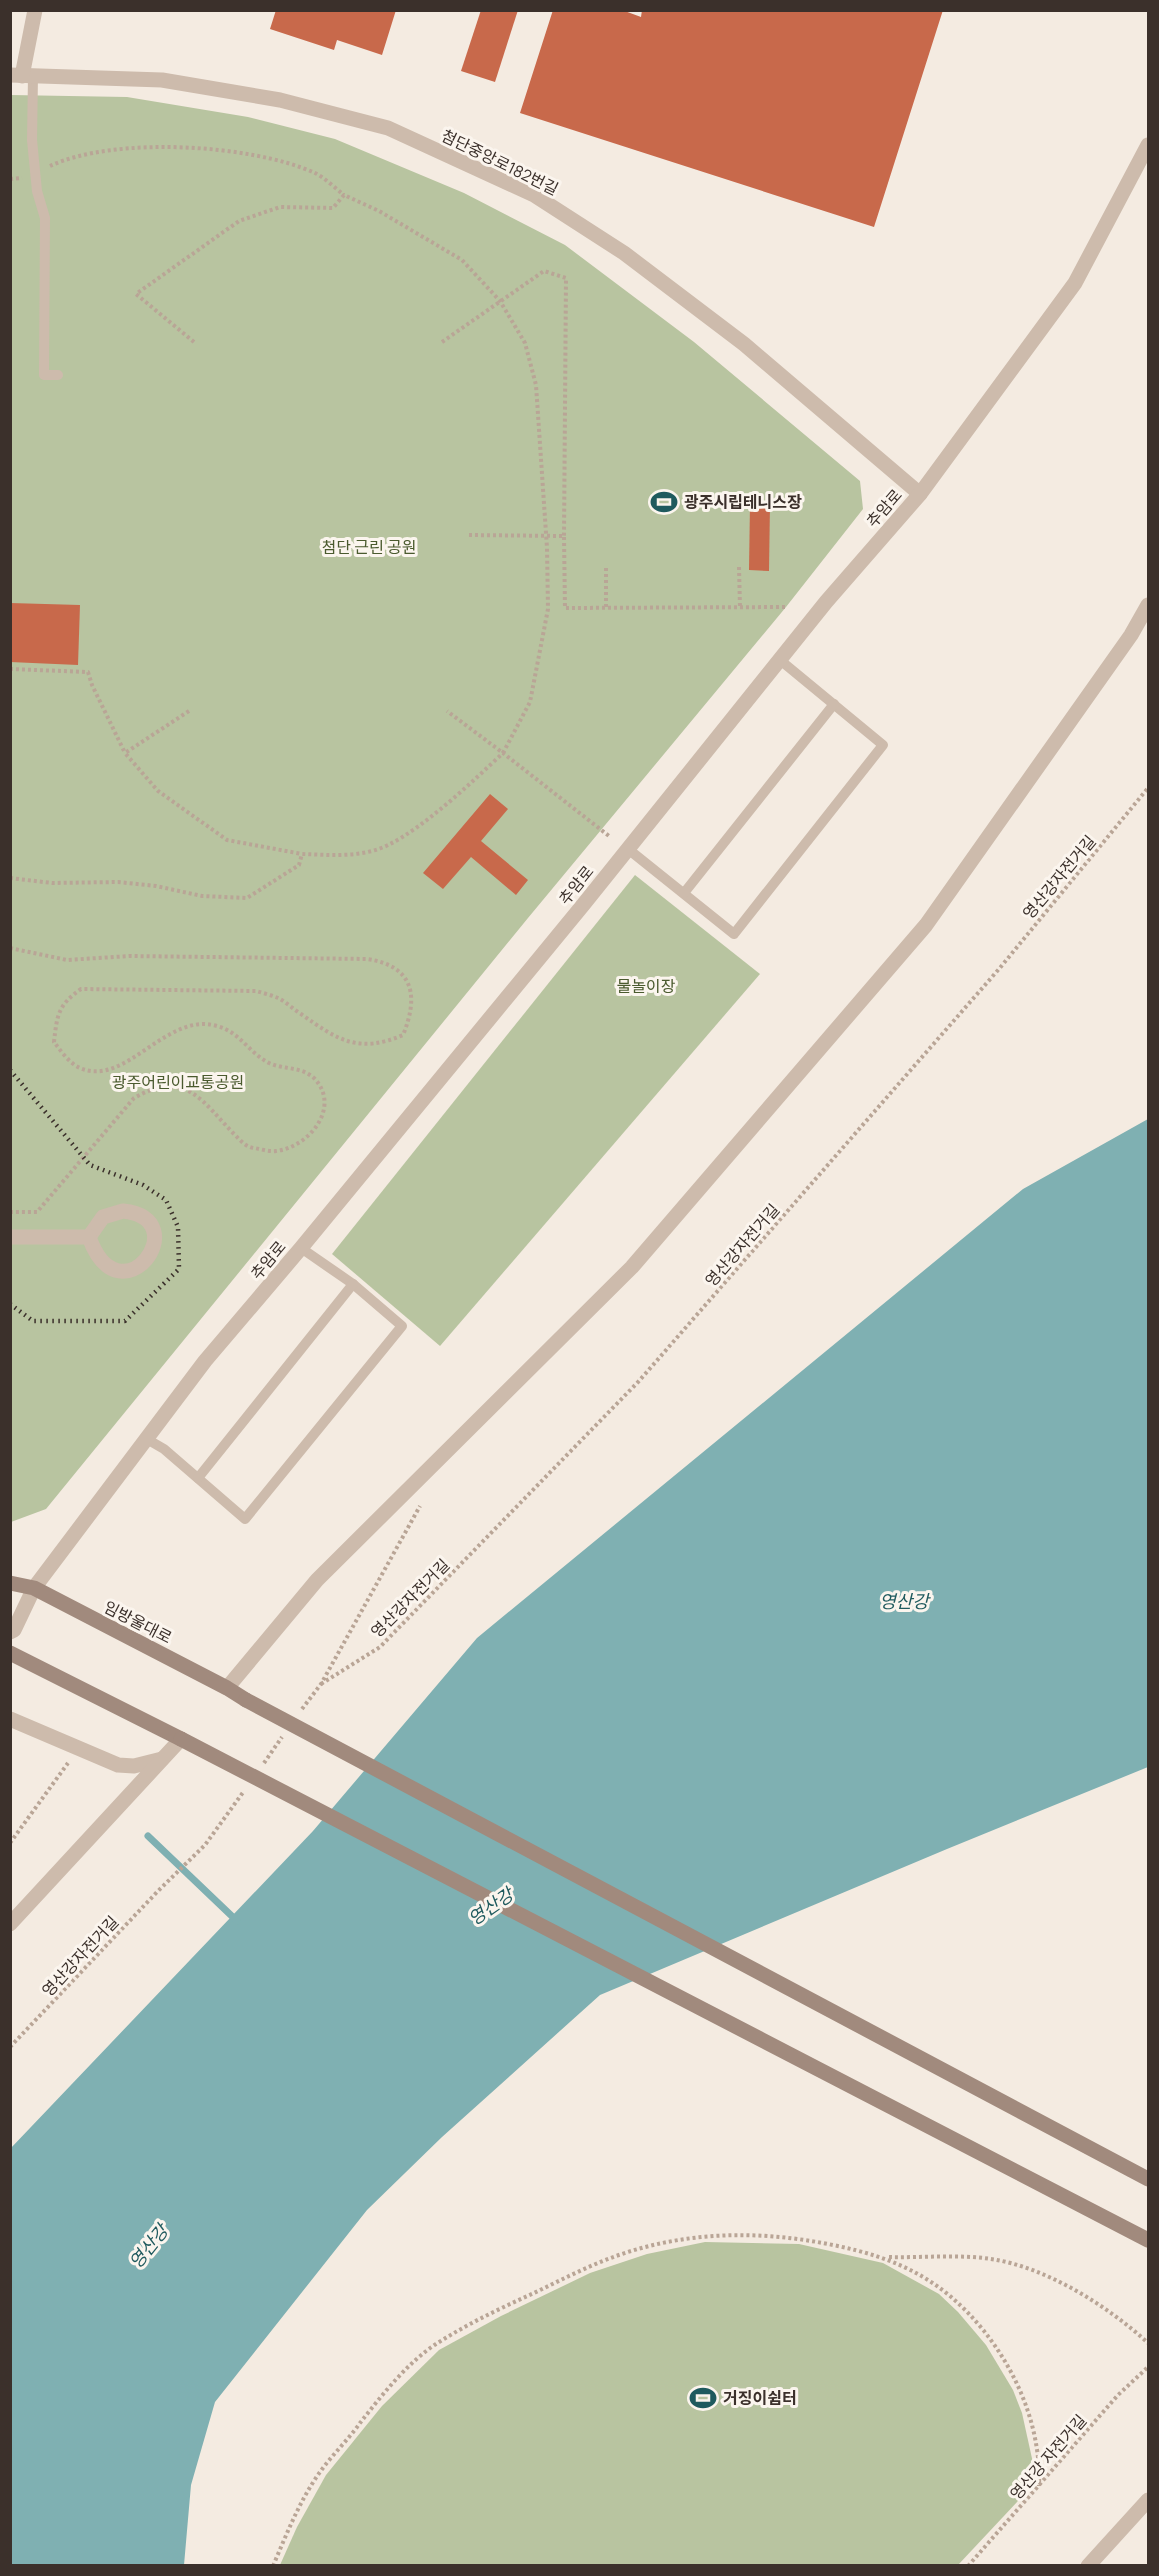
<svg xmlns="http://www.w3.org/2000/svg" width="1159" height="2576" viewBox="0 0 1159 2576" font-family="Manrope,'Noto Sans KR',sans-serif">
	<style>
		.green { fill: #b8c4a0 }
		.water { fill: #7fb0b2 }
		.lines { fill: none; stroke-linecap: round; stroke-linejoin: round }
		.stream { stroke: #7fb0b2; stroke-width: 7 }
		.building { fill: #c8694b }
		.path { stroke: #b9a596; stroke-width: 4; stroke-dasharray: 3 3; stroke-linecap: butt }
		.service { stroke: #cdbbac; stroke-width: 10 }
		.pedestrian { stroke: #cdbbac; stroke-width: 15 }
		.minor { stroke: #cdbbac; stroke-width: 15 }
		.tertiary { stroke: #cdbbac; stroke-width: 15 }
		.secondary { stroke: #a18a7d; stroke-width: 15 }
		.rail { stroke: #3b302b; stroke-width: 4.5; stroke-dasharray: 1.5 4.5; stroke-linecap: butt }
		.secondary-bridge { stroke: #a18a7d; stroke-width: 15 }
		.labels { text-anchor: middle; stroke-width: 6; stroke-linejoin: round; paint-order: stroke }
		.street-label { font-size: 16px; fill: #3b302b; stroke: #fbf5ee }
		.poi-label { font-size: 16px; font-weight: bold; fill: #3b302b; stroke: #fbf5ee; text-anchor: start }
		.park-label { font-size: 16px; fill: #4a5a2e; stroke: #fbf5ee }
		.water-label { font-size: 18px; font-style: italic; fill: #1f5a5e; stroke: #fbf5ee }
	</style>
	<rect width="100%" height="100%" fill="#f4ebe1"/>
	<!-- green -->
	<g class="green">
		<path d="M11,95L127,97L248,117L335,139L464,193L565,245L694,342L860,481L863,509L786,607L528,918L46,1509L11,1522Z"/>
		<path d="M635,875L760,974L440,1346L332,1254Z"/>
		<path d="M705,2242L799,2244L883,2263L939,2294L958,2312L986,2345L1013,2390L1022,2413L1033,2463L1032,2486L958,2565H280L297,2527L326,2475L382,2406L439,2350L501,2316L590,2273L647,2254Z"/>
	</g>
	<!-- water -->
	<path class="water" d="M1148,1119V1767L947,1849L600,1995L442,2137L367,2210L215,2402L191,2485L184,2565H11L10,2149L313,1831L477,1638L1023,1189Z"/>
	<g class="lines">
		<!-- stream -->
		<path class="stream" d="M148,1836L237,1921"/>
	</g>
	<!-- building -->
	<g class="building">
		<path d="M276,10H396L382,55L337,40L334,50L270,29Z"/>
		<path d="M481,10H518L495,82L461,71Z"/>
		<path d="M553,10H622L641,17L642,10H943L874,227L520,113Z"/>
		<path d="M750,504H770L769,571L749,570Z"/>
		<path d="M10,603L80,605L78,665L10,662Z"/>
		<path d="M490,794L508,809L481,841L528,880L516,895L471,857L443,889L423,873Z"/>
	</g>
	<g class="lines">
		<!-- path -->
		<g class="path">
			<path d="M50,166C114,136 251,144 315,173C325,178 335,188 344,195"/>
			<path d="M10,179L22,178"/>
			<path d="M194,342L136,294L239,221L280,207L333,208L344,195L379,211L462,260L500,301L525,343L536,385L547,548L548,609L530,702L503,753L447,711"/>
			<path d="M442,342L544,271L566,278L564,536"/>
			<path d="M469,535L564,536L565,608L786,607"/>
			<path d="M739,567L740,607"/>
			<path d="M606,568V608"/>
			<path d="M10,669L88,672L92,685L125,753"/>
			<path d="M189,711L125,753L158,791L227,840L302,854"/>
			<path d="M10,878L52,883L118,882L156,886L202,896L247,898L299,865L302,854C330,855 362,858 388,845C425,827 472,782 503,753L609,836"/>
			<path d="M10,948L67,960L130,956L367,959C414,966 419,996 403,1035C358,1054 338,1040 301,1014C293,1009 286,1002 278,998C271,995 263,993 256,991L81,989C58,1005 57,1015 54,1042C61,1051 69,1063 80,1068C126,1088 166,1011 217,1026C240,1032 249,1053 269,1063C284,1070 302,1066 315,1079C341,1108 309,1147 276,1151C269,1152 261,1149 254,1148C246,1147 241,1141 236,1136C203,1103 187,1068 134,1098L37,1212H10"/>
			<path d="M321,1684L380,1647L639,1381L999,969L1148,788"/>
			<path d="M302,1709L321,1684L420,1506"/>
			<path d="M264,1763L282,1737"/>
			<path d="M10,1843L68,1763"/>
			<path d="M10,2047L158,1891L205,1845L244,1791"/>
			<path d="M889,2257C922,2258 958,2254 991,2259C1046,2267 1108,2306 1148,2343"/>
			<path d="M273,2566C287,2533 300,2500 320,2472C332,2455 348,2440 360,2423C382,2395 407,2363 436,2344C467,2324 501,2308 534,2293C561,2280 588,2266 616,2256C686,2231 760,2230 833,2245C897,2258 942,2279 984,2331C1019,2375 1041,2430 1039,2486"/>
			<path d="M968,2566L1118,2395L1148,2367"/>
		</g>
		<!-- service -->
		<g class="service">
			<path d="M33,76L32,140L37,191L45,218L44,375H58"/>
			<path d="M628,849L734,934L883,745L780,660"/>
			<path d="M684,893L834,704"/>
			<path d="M145,1438L164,1449L245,1519L402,1326L353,1284L301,1248"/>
			<path d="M198,1478L353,1284"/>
		</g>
		<!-- pedestrian -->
		<path class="pedestrian" d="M10,1719L118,1765L134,1766L162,1759"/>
		<!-- minor -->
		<g class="minor">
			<path d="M123,1211C198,1219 120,1324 89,1237L103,1217Z"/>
			<path d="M10,1237H89"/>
			<path d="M227,1688L317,1580L632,1267L926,925L1131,635L1148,605"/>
			<path d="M10,1924L181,1739"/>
			<path d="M1088,2566L1148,2500"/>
		</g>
		<!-- tertiary -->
		<g class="tertiary">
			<path d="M10,75L162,80L280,100L388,128L534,195L624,253L744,344L920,494"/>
			<path d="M22,76L35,10"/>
			<path d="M10,1632L14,1630L34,1588L205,1361L301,1248L583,905L826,602L920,494L1075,283L1148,145"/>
		</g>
		<!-- secondary -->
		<g class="secondary">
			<path d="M10,1583L34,1588L227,1688L246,1700"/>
			<path d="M10,1653L181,1739"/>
		</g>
		<!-- rail -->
		<path class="rail" d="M10,1070L90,1165L143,1185L166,1200L178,1227L179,1269L125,1321H33L10,1304"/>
		<!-- secondary-bridge -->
		<g class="secondary-bridge">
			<path d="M246,1700L1148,2179"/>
			<path d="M181,1739L1148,2240"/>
		</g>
	</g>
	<!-- icons -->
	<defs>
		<g id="stadium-bare" transform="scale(2.07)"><path d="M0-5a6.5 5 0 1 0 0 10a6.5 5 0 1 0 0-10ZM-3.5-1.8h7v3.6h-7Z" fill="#1f5a5e" stroke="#fbf5ee" stroke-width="2.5" paint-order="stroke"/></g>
	</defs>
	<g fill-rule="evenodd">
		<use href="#stadium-bare" x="664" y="502"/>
		<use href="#stadium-bare" x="703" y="2398"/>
	</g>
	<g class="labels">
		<!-- street labels -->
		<g class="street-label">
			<text transform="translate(500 162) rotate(26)" y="6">첨단중앙로182번길</text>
			<text transform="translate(884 508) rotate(-49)" y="6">추암로</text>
			<text transform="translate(1059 877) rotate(-50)" y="6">영산강자전거길</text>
			<text transform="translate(576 885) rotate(-51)" y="6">추암로</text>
			<text transform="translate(742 1245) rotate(-49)" y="6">영산강자전거길</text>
			<text transform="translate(268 1260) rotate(-50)" y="6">추암로</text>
			<text transform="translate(410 1598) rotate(-45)" y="6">영산강자전거길</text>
			<text transform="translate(138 1622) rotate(27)" y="6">임방울대로</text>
			<text transform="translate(80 1956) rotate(-47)" y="6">영산강자전거길</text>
			<text transform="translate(1048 2457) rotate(-49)" y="6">영산강 자전거길</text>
		</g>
		<!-- poi labels -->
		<g class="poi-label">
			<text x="684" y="508">광주시립테니스장</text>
			<text x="723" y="2404">거징이쉼터</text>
		</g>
		<!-- park labels -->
		<g class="park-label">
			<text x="369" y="553">첨단 근린 공원</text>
			<text x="646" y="992">물놀이장</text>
			<text x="178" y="1088">광주어린이교통공원</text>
		</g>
		<!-- water labels -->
		<g class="water-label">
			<text x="904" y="1608">영산강</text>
			<text transform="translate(491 1907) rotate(-35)" y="6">영산강</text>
			<text transform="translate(149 2247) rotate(-51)" y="6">영산강</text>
		</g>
	</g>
	<!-- border -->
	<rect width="1159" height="2576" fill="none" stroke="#3b302b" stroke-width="24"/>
</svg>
